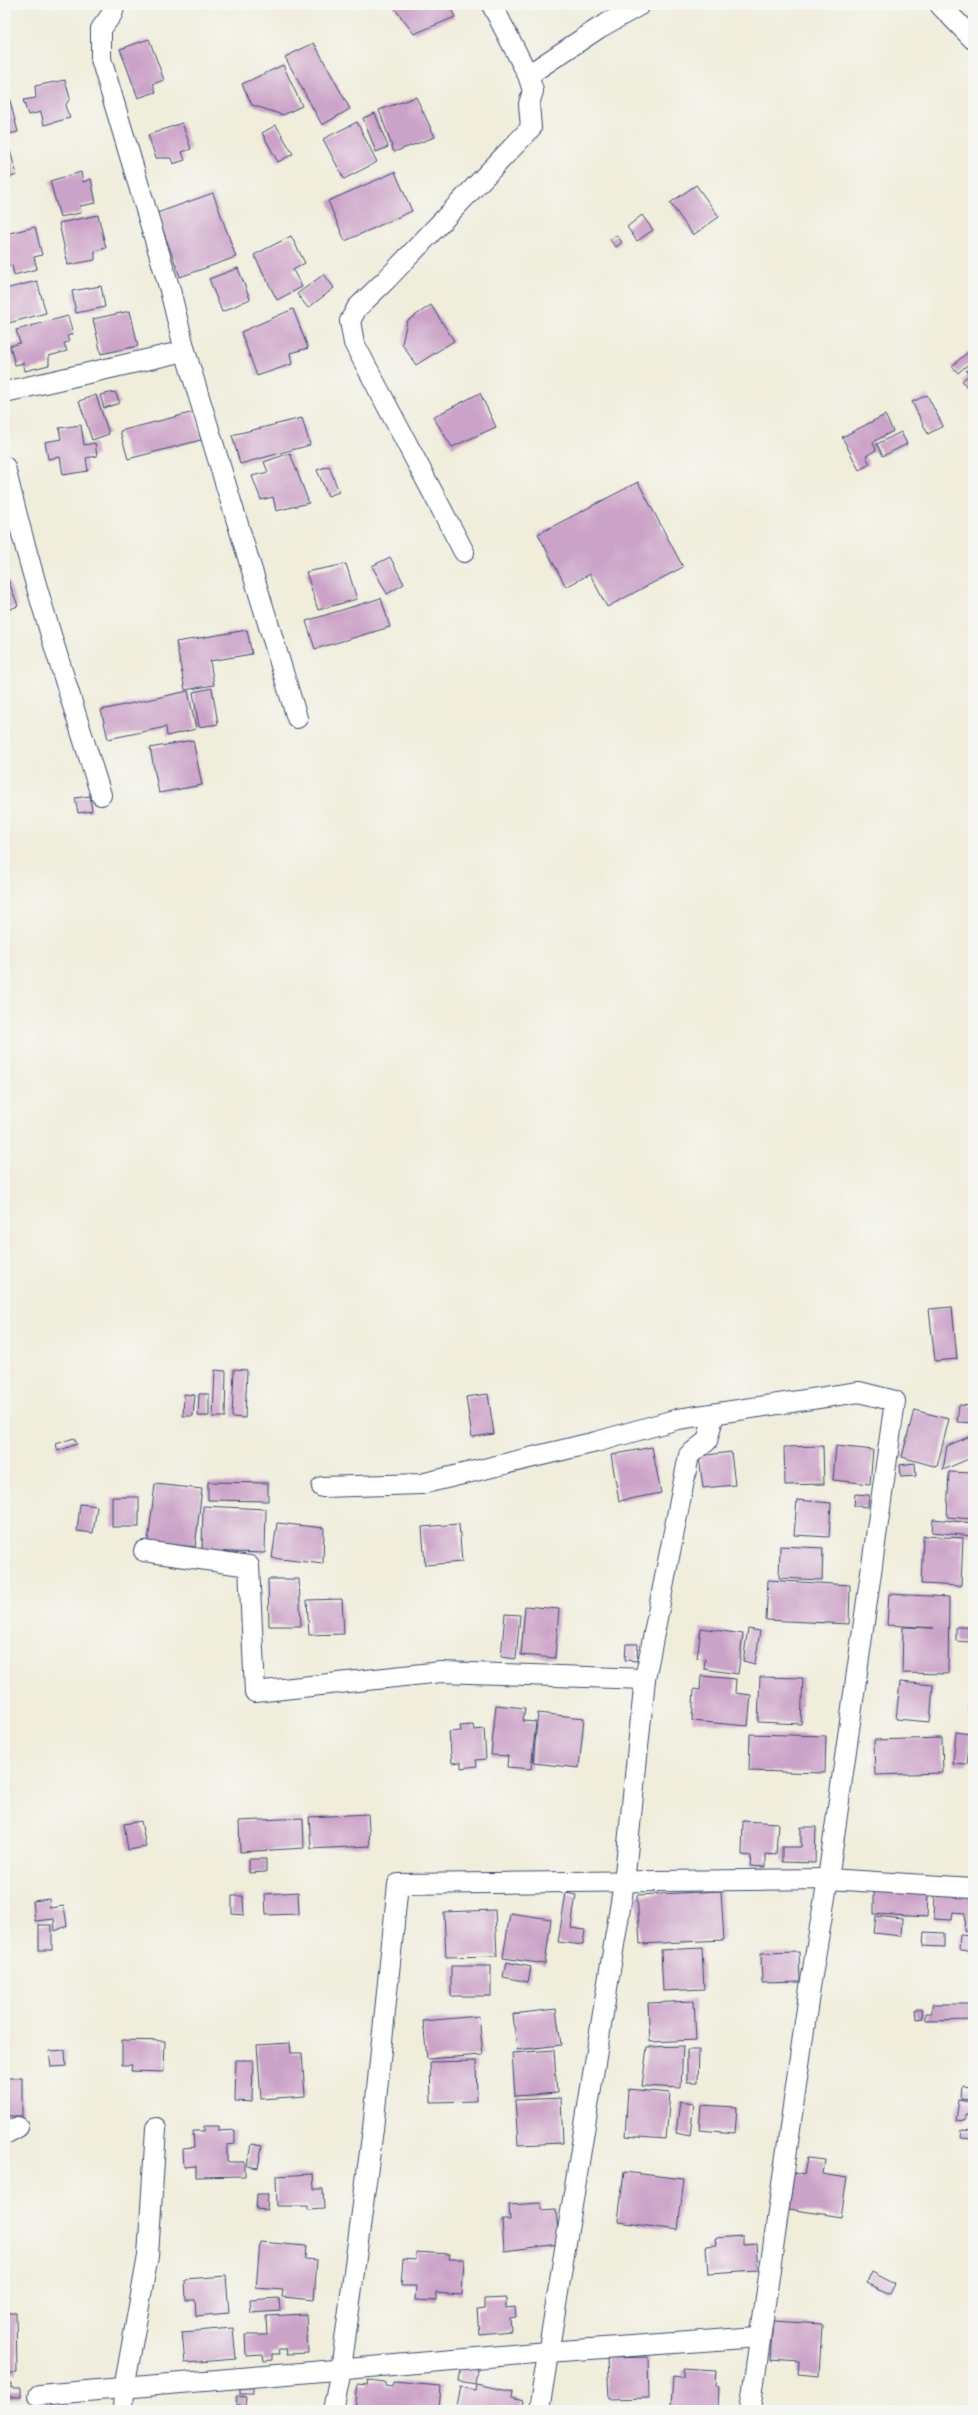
<svg xmlns="http://www.w3.org/2000/svg" width="978" height="2415" viewBox="0 0 978 2415" font-family="Dekko,sans-serif">
	<style>
		.building { fill: #cca3c8 }
		.lines { fill: none; stroke-linecap: round; stroke-linejoin: round }
		.minor-casing { stroke: #3b4c71; stroke-width: 22 }
		.minor { stroke: #fff; stroke-width: 20 }
	</style>
	<rect width="100%" height="100%" fill="#f6f6f2"/>
	<filter id="ink" filterUnits="userSpaceOnUse"><feTurbulence type="fractalNoise" baseFrequency=".025" numOctaves="2"/><feDisplacementMap in="SourceGraphic" scale="8" xChannelSelector="R" yChannelSelector="G"/><feConvolveMatrix kernelMatrix="1 2 1 2 8 2 1 2 1" color-interpolation-filters="sRGB"/></filter>
	<filter id="wash" filterUnits="userSpaceOnUse"><feTurbulence type="fractalNoise" baseFrequency=".012" numOctaves="4" result="noise"/><feDisplacementMap in="SourceGraphic" scale="16" xChannelSelector="R" yChannelSelector="G"/><feGaussianBlur stdDeviation="0.9" result="paint"/><feColorMatrix in="noise" values="0 0 0 0 0 0 0 0 0 0 0 0 0 0 0 0 0 1.4 0 .05"/><feComposite in="paint" operator="in"/></filter>
	<g filter="url(#wash)">
		<rect width="100%" height="100%" fill="#f0eddb"/>
		<g id="blocks">
			<!-- building -->
			<g class="building">
				<path d="M398,5H449L455,17L414,34L395,9Z"/>
				<path d="M149,39L164,80L153,84L156,92L138,98L120,49Z"/>
				<path d="M314,43L350,109L322,125L285,57Z"/>
				<path d="M283,65L302,106L283,115L252,105L242,84Z"/>
				<path d="M65,80L70,98L65,106L70,118L44,125L41,112L28,115L23,100L36,98L35,86Z"/>
				<path d="M9,97L18,132L5,135V98Z"/>
				<path d="M416,97L435,137L394,152L379,110Z"/>
				<path d="M375,113L388,147L376,152L363,118Z"/>
				<path d="M357,122L377,162L344,179L323,139Z"/>
				<path d="M182,123L191,149L182,152L185,160L173,164L171,158H156L148,135Z"/>
				<path d="M276,125L293,154L278,162L262,133Z"/>
				<path d="M5,140H7L17,175L5,179Z"/>
				<path d="M81,172L83,182L91,179L96,203L80,206L81,213L60,217L50,181Z"/>
				<path d="M395,172L412,211L345,241L328,201Z"/>
				<path d="M696,185L719,217L693,235L670,203Z"/>
				<path d="M213,193L236,257L180,277L157,213Z"/>
				<path d="M98,215L106,248L95,251V260L68,265L59,223Z"/>
				<path d="M642,215L653,230L637,241L627,227Z"/>
				<path d="M35,227L42,255L34,257L37,269L14,275L12,265L5,266V234Z"/>
				<path d="M616,235L622,242L616,247L610,240Z"/>
				<path d="M291,236L305,263L293,270L302,287L277,300L254,255Z"/>
				<path d="M238,268L250,299L222,312L209,279Z"/>
				<path d="M324,274L334,288L308,308L297,294Z"/>
				<path d="M37,281L46,313L5,324V289Z"/>
				<path d="M101,286L105,307L76,313L72,291Z"/>
				<path d="M431,305L454,341L416,365L402,344L407,321Z"/>
				<path d="M293,309L308,348L290,353L292,364L257,376L241,332Z"/>
				<path d="M130,311L138,346L101,354L93,319Z"/>
				<path d="M68,316L73,334L67,336L69,342L64,343L67,351L49,356V365L25,371L23,363L15,365L10,346L20,343L16,330Z"/>
				<path d="M969,351L973,360L958,373L952,366Z"/>
				<path d="M973,364V394L962,381L969,375L966,371Z"/>
				<path d="M115,392L120,403L104,408L100,395Z"/>
				<path d="M480,393L496,427L452,447L433,417Z"/>
				<path d="M96,395L109,434L92,440L79,401Z"/>
				<path d="M927,395L943,426L928,434L912,402Z"/>
				<path d="M194,412L201,440L128,459L120,431Z"/>
				<path d="M885,415L893,431L873,442L876,450L866,456L870,464L859,470L842,437Z"/>
				<path d="M302,418L310,445L240,464L232,435Z"/>
				<path d="M81,425L84,445L95,443L97,456L86,458L88,471L63,475L60,457L48,459L45,442L61,439L59,428Z"/>
				<path d="M901,432L907,444L883,456L877,444Z"/>
				<path d="M290,453L309,503L276,511L273,497L261,500L252,476L268,472L264,462Z"/>
				<path d="M329,466L339,492L328,496L317,470Z"/>
				<path d="M638,482L683,567L607,607L590,574L566,587L538,534Z"/>
				<path d="M390,557L404,584L387,594L372,566Z"/>
				<path d="M346,564L357,599L318,610L306,572Z"/>
				<path d="M7,577L18,606L5,611V578Z"/>
				<path d="M381,598L390,627L315,649L306,621Z"/>
				<path d="M247,630L252,654L210,661L214,685L185,690L176,642Z"/>
				<path d="M212,688L218,724L199,727L193,692Z"/>
				<path d="M188,691L196,729L167,736L166,727L108,739L101,710Z"/>
				<path d="M193,740L202,785L159,793L150,748Z"/>
				<path d="M90,796L92,811L78,813L75,798Z"/>
				<path d="M952,1307L957,1359L935,1361L929,1309Z"/>
				<path d="M234,1369L247,1370L245,1418L232,1417Z"/>
				<path d="M215,1370L226,1371L225,1417H213Z"/>
				<path d="M184,1394L195,1395L193,1416H183Z"/>
				<path d="M199,1394H209V1416H198Z"/>
				<path d="M488,1394L494,1434L472,1437L466,1397Z"/>
				<path d="M959,1405L973,1406V1423L957,1422Z"/>
				<path d="M914,1410L949,1419L937,1467L902,1457Z"/>
				<path d="M973,1435V1457L943,1470L947,1446Z"/>
				<path d="M74,1438L77,1444L58,1451L56,1444Z"/>
				<path d="M823,1446L824,1484L785,1485L784,1447Z"/>
				<path d="M836,1446L873,1450L870,1484L833,1480Z"/>
				<path d="M652,1447L661,1493L619,1501L611,1455Z"/>
				<path d="M731,1452L735,1485L703,1488L699,1456Z"/>
				<path d="M915,1463L916,1476L901,1477L900,1465Z"/>
				<path d="M949,1472L973,1473V1519L947,1517Z"/>
				<path d="M208,1482L268,1483V1501L208,1500Z"/>
				<path d="M155,1484L202,1489L195,1547L148,1542Z"/>
				<path d="M855,1494L869,1495L868,1507L854,1506Z"/>
				<rect x="112" y="1497" width="27" height="30"/>
				<path d="M797,1500L831,1503L829,1537L794,1535Z"/>
				<path d="M80,1504L97,1506L93,1533L77,1531Z"/>
				<path d="M203,1506L266,1509L265,1553L202,1551Z"/>
				<path d="M933,1519L973,1523V1536L932,1532Z"/>
				<path d="M277,1523L324,1528L323,1564L272,1558Z"/>
				<path d="M459,1524L462,1562L425,1565L422,1527Z"/>
				<path d="M923,1536L963,1538L961,1586L921,1584Z"/>
				<path d="M780,1546L823,1548L822,1580L779,1578Z"/>
				<path d="M268,1579H299L301,1626H269Z"/>
				<path d="M768,1580L850,1585L849,1624L766,1620Z"/>
				<path d="M889,1594L949,1597L948,1674L902,1673L903,1627L934,1628L887,1625Z"/>
				<path d="M342,1599L344,1634L309,1635L307,1600Z"/>
				<path d="M525,1606L559,1609L555,1658L521,1655Z"/>
				<path d="M505,1614L520,1615L516,1659L501,1657Z"/>
				<path d="M956,1627H969V1642L956,1641Z"/>
				<path d="M701,1628L743,1634L738,1674L704,1669L705,1659L697,1658Z"/>
				<path d="M748,1629L760,1631L755,1664L743,1661Z"/>
				<path d="M626,1644H638L637,1661L625,1660Z"/>
				<path d="M701,1676L736,1679L735,1693L751,1695L748,1726L692,1721L694,1689L700,1690Z"/>
				<path d="M760,1677L803,1678L801,1724L758,1722Z"/>
				<path d="M900,1682L933,1685L930,1722L896,1719Z"/>
				<path d="M971,1689H973V1716H969Z"/>
				<path d="M496,1705L525,1708L523,1721L536,1722L531,1769L507,1767L508,1756L491,1755Z"/>
				<path d="M538,1713L584,1718L579,1768L533,1763Z"/>
				<path d="M473,1725L474,1730L484,1729L486,1759L476,1760L477,1766L461,1768V1762L452,1763L449,1732L461,1731L460,1726Z"/>
				<path d="M956,1732L970,1734L967,1765L953,1764Z"/>
				<path d="M750,1734L826,1736L825,1773L749,1771Z"/>
				<path d="M942,1738L943,1773L875,1775L874,1740Z"/>
				<path d="M368,1814L370,1846L311,1849L309,1817Z"/>
				<path d="M303,1818L304,1848L240,1852L239,1821Z"/>
				<path d="M141,1821L146,1847L128,1850L124,1824Z"/>
				<path d="M743,1821L778,1823L776,1855L766,1854V1867L750,1866L751,1856L742,1855Z"/>
				<path d="M801,1827H816L815,1863L782,1862V1847H801Z"/>
				<path d="M249,1859H266V1872L249,1873Z"/>
				<path d="M874,1890L928,1892L927,1917L874,1914Z"/>
				<path d="M721,1891L724,1940L640,1944L637,1895Z"/>
				<path d="M298,1892L299,1914L266,1915L265,1894Z"/>
				<path d="M935,1892L973,1894V1932L964,1931L965,1913L953,1912L952,1920L934,1919Z"/>
				<path d="M566,1893L576,1895L571,1928L585,1930L583,1945L558,1942Z"/>
				<path d="M232,1896H243L244,1915L232,1914Z"/>
				<path d="M49,1899L50,1908L64,1906L67,1926L55,1931L54,1919L35,1921L33,1901Z"/>
				<path d="M495,1910L497,1956L446,1957L444,1912Z"/>
				<path d="M510,1913L551,1919L545,1964L503,1958Z"/>
				<path d="M876,1916L902,1919L901,1936L874,1933Z"/>
				<rect x="39" y="1925" width="13" height="25"/>
				<path d="M924,1932L944,1933V1947L923,1946Z"/>
				<path d="M960,1934L973,1935V1951L959,1950Z"/>
				<path d="M702,1948L704,1989L663,1991L661,1950Z"/>
				<path d="M799,1952L800,1982L762,1983L761,1953Z"/>
				<path d="M506,1962L531,1967L528,1982L503,1977Z"/>
				<rect x="451" y="1966" width="40" height="30"/>
				<path d="M694,2001L696,2040L650,2042L648,2003Z"/>
				<path d="M932,2004H973V2020L926,2021V2013H932Z"/>
				<path d="M556,2009L561,2045L517,2050L513,2014Z"/>
				<path d="M915,2009H922L923,2018L916,2019Z"/>
				<path d="M479,2016L483,2055L427,2059L423,2021Z"/>
				<path d="M122,2040L165,2041L164,2072L131,2071L132,2065H122Z"/>
				<path d="M290,2043L291,2053H302L305,2096L261,2099L257,2045Z"/>
				<path d="M683,2046L681,2088L642,2086L647,2047Z"/>
				<path d="M65,2050L66,2066L51,2067L49,2051Z"/>
				<path d="M554,2050L557,2093L515,2096L512,2053Z"/>
				<path d="M687,2050H699L698,2082H687Z"/>
				<path d="M236,2060H253L252,2102L235,2101Z"/>
				<path d="M476,2061L477,2101L431,2102L430,2062Z"/>
				<rect x="5" y="2078" width="17" height="38"/>
				<path d="M963,2087L973,2088V2100L962,2099Z"/>
				<path d="M628,2089L670,2093L666,2139L625,2136Z"/>
				<path d="M561,2098L563,2143L518,2145L515,2100Z"/>
				<path d="M959,2100L973,2102V2116L965,2115V2121L956,2120Z"/>
				<path d="M680,2101L694,2103L690,2136L676,2133Z"/>
				<path d="M701,2105L737,2107L735,2133L699,2130Z"/>
				<path d="M204,2126H219V2131L235,2130V2144L227,2145V2162H245V2176L196,2177V2166L184,2167L183,2149L194,2148L193,2131H204Z"/>
				<path d="M962,2130L973,2131V2139L961,2138Z"/>
				<path d="M251,2144L262,2146L258,2168L247,2166Z"/>
				<path d="M807,2158L825,2160L823,2174L847,2178L841,2217L789,2209L794,2173L804,2175Z"/>
				<path d="M624,2172L684,2179L678,2230L618,2222Z"/>
				<path d="M313,2174L314,2189H323L324,2209L308,2210V2206H277L276,2176Z"/>
				<path d="M257,2194H268L267,2210L256,2209Z"/>
				<path d="M541,2203V2210L556,2209L559,2244L504,2251L502,2220H510L509,2205Z"/>
				<path d="M743,2236V2244L756,2243L758,2271L708,2274L706,2246L717,2245L716,2238Z"/>
				<path d="M260,2242L306,2246L305,2259L317,2260L314,2300L282,2297L283,2290L256,2288Z"/>
				<path d="M416,2252L450,2254L449,2259H464L462,2295L436,2293V2301L415,2300L416,2286H401L403,2259L416,2260Z"/>
				<path d="M872,2272L895,2284L890,2294L867,2283Z"/>
				<path d="M226,2276L229,2313L196,2316L195,2300H186L185,2279Z"/>
				<path d="M279,2298L280,2311L251,2313L250,2300Z"/>
				<path d="M506,2298V2308L515,2307L516,2317L510,2318L511,2331L479,2334L477,2310L484,2309V2299Z"/>
				<path d="M5,2313H16L17,2373H5Z"/>
				<path d="M306,2314L308,2353L287,2354L286,2349H278L279,2354H272V2360L264,2361L263,2355L246,2356L245,2335H267L266,2316Z"/>
				<path d="M773,2321L822,2324L819,2376L798,2374L799,2362L770,2360Z"/>
				<path d="M233,2328L236,2359L185,2363L182,2332Z"/>
				<path d="M648,2357L649,2398L609,2399L607,2358Z"/>
				<path d="M462,2363L478,2366L475,2384L459,2381Z"/>
				<path d="M683,2369L716,2371L715,2386L719,2387L718,2410L671,2408L673,2376L683,2377Z"/>
				<path d="M368,2380L385,2382V2386L392,2387L393,2382L441,2386L439,2410H355L358,2384L367,2385Z"/>
				<path d="M5,2383H11V2388H21V2397H5Z"/>
				<rect x="240" y="2384" width="13" height="9"/>
				<path d="M476,2384L513,2392L512,2398L523,2401L521,2410H456L461,2387L475,2390Z"/>
				<path d="M237,2395L246,2396L245,2406H237Z"/>
			</g>
		</g>
	</g>
	<g filter="url(#ink)">
		<use href="#blocks" fill-opacity="0" stroke="#3b4c71" stroke-width="1"/>
		<g class="lines">
			<!-- minor casing -->
			<g class="minor-casing">
				<g id="minor">
					<path d="M115,5L112,14L101,29V59L170,290L185,351L297,718"/>
					<path d="M940,5L973,39"/>
					<path d="M528,75L599,28L640,5"/>
					<path d="M5,392L185,351"/>
					<path d="M5,467C31,578 67,686 101,795"/>
					<path d="M464,552L354,343L350,321L357,308L386,280L531,128L529,104L533,91L528,75L492,5"/>
					<path d="M322,1487L421,1484L596,1442L678,1419L859,1392L895,1401L828,1879L810,1987L750,2410"/>
					<path d="M144,1551L249,1566L255,1692L441,1672L645,1679"/>
					<path d="M5,2134L18,2127"/>
					<path d="M39,2395L547,2352L759,2337"/>
					<path d="M123,2410L124,2389L148,2256L156,2128"/>
					<path d="M333,2410L341,2370L373,2129L398,1884L828,1879L973,1888"/>
					<path d="M539,2410L624,1883L645,1679L689,1455L707,1441L714,1414"/>
				</g>
			</g>
			<!-- minor -->
			<use href="#minor" class="minor"/>
		</g>
	</g>
	<!-- margin -->
	<rect width="978" height="2415" fill="none" stroke="#f6f6f2" stroke-width="20"/>
</svg>
